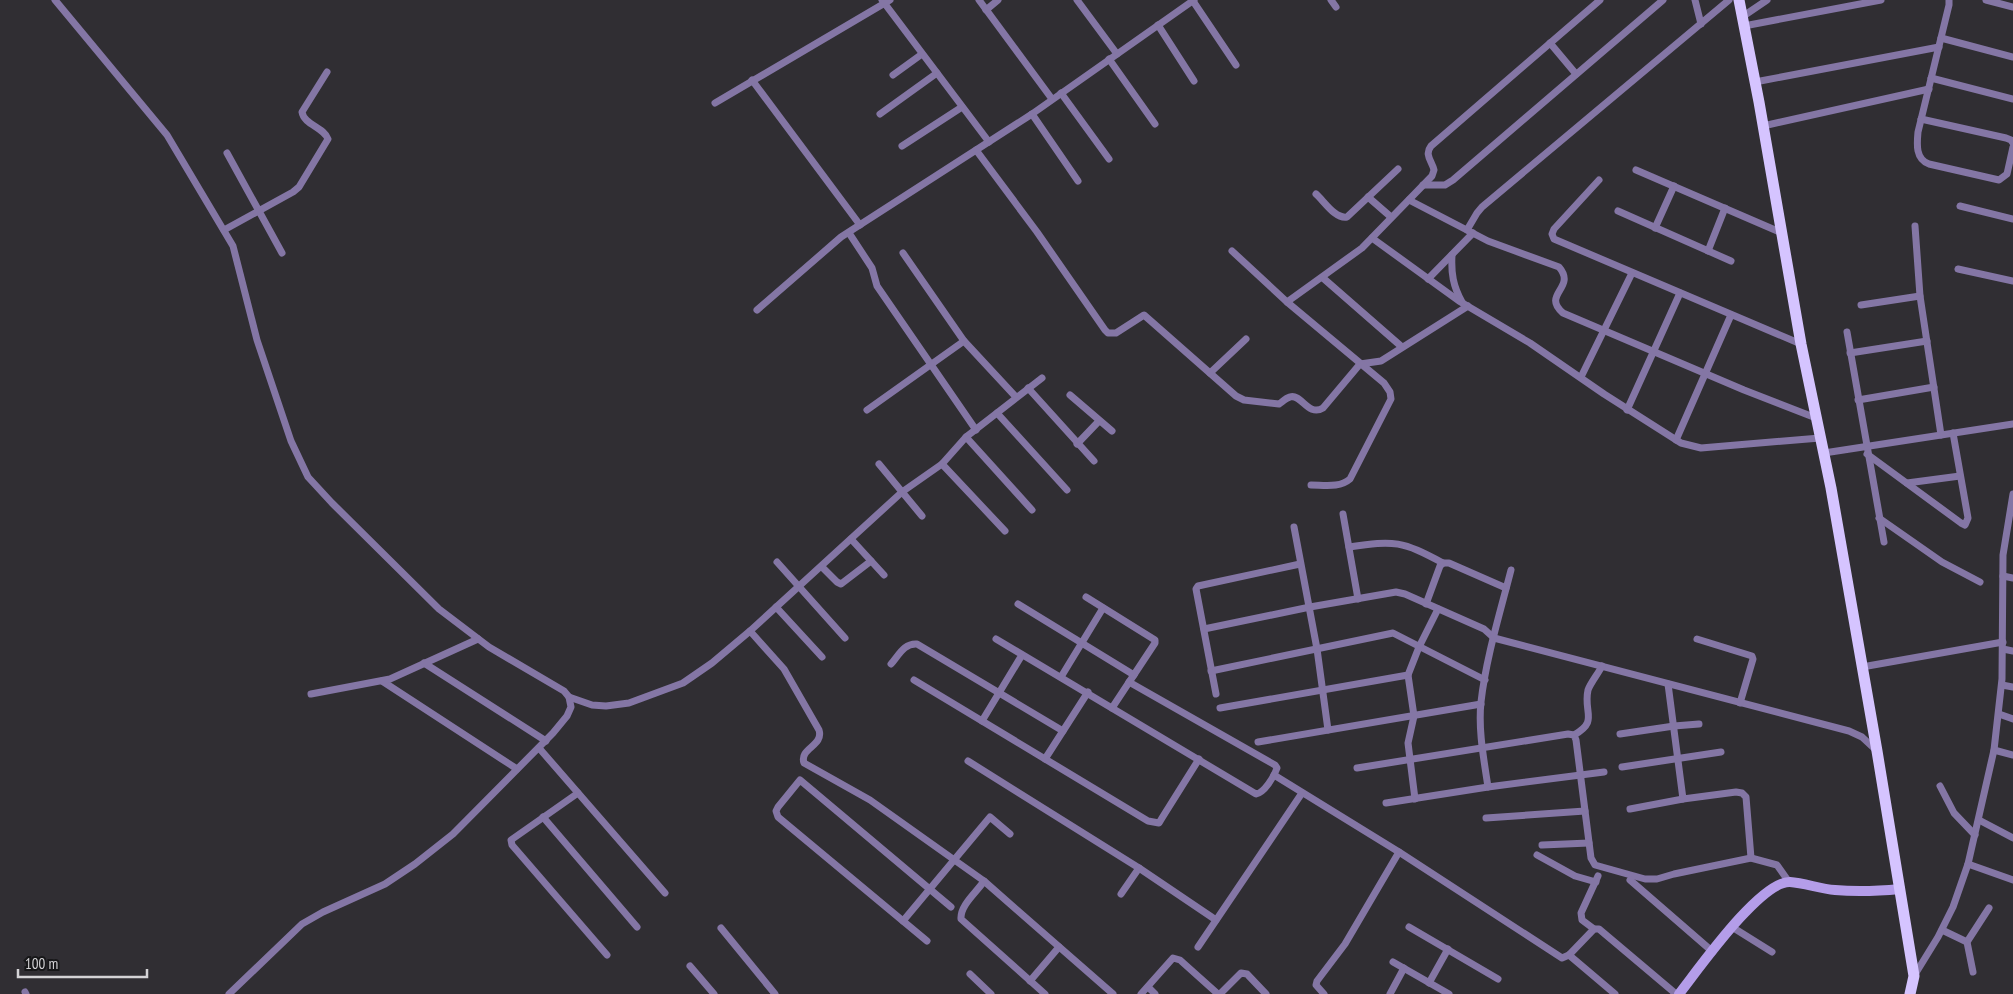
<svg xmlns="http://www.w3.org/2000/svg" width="2013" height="994" viewBox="0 0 2013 994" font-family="'PT Sans Narrow',sans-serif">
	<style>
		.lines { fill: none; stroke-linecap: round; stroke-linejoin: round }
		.street { stroke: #8476a5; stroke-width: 7 }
		.secondary { stroke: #b49de9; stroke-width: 10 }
		.primary { stroke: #d5c4ff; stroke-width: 11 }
	</style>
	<rect width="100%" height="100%" fill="#302e33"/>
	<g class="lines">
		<!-- street -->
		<g class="street">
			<path d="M55,0L167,135L233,246L257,340L291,441L308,477L332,503L439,609L489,647L564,691L569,697L571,707L567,716L553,733L453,834L415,864L385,884L323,912L302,924L229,994"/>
			<path d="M882,0L989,142"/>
			<path d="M979,0L1052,99"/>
			<path d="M1077,0L1117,54"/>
			<path d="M1331,0L1336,7"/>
			<path d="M1695,0L1701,24"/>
			<path d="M1949,0V5L1918,132C1917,143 1915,159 1929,164L1999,180L2007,174L2013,147"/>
			<path d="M1986,0L2013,7"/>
			<path d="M1193,1L1236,65"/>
			<path d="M986,10L998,0"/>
			<path d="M1742,17L1767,0"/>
			<path d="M1158,25L1194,81"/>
			<path d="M1744,26L1881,0"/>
			<path d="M1941,38L2013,57"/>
			<path d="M1550,43L1576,74"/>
			<path d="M1109,59L1155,124"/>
			<path d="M893,75L922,54"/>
			<path d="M1931,78L2013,99"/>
			<path d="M752,80L860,225"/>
			<path d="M1755,82L1939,47"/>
			<path d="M1061,93L1109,159"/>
			<path d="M715,103L890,0"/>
			<path d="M880,114L937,73"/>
			<path d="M1032,114L1078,181"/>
			<path d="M1921,119L2006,138L2011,140L2013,143"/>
			<path d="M1763,126L1929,89"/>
			<path d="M902,146L962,107"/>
			<path d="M976,150L1037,232L1105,330L1108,333H1116L1144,315L1236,396L1244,400L1279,404C1282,402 1286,398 1290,397C1301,393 1308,417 1323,408L1360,364L1381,361L1468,306"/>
			<path d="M227,153L282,253"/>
			<path d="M1636,170L1782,233"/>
			<path d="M1599,180L1554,229L1552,234L1554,239L1801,344"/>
			<path d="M1423,185H1445L1453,180L1663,0"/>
			<path d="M1316,194C1324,201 1335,219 1347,217L1398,169"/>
			<path d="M1368,197L1391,217"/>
			<path d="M1409,200L1488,241L1559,267C1577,288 1541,294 1563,313L1744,390L1816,418"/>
			<path d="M1960,206L2013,219"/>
			<path d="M1618,211L1731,261"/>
			<path d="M1915,226L1920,296L1941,435"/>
			<path d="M1655,228L1674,186"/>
			<path d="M224,230L293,192L299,187L328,139C324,127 304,125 302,112L327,72"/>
			<path d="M1467,230L1477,213L1482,207L1729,0"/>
			<path d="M849,233L872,268L877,286L976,430"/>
			<path d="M1372,238L1459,301L1530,343L1604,394L1681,443L1701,448L1820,438"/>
			<path d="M1232,251L1287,302L1384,383L1390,392L1391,399L1350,479C1340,488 1324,485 1311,485"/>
			<path d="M1708,251L1725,208"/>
			<path d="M903,253L964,341L1016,397"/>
			<path d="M1452,255C1451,273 1453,286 1462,302"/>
			<path d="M1958,269L2013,281"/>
			<path d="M1323,278L1402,347"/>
			<path d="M1428,279L1473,233"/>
			<path d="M1287,302L1362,248L1432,176L1434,170C1432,161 1424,155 1431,146L1600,0"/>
			<path d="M1861,305L1920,296"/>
			<path d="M757,310L841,237L1032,114L1194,0"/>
			<path d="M1847,332L1884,542"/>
			<path d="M1850,353L1927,341"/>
			<path d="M1210,373L1246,339"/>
			<path d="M1581,377L1632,273"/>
			<path d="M1028,388L1094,461"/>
			<path d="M1070,395L1112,431"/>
			<path d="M1858,400L1934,387"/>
			<path d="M867,410L964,341"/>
			<path d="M1627,410L1680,293"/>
			<path d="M997,413L1067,490"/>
			<path d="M966,437L1032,510"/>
			<path d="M1676,440L1731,315"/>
			<path d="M1077,444L1099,421"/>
			<path d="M1824,453L2013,424"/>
			<path d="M1867,454L1961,523L1965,525L1968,518L1953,433"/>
			<path d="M879,464L922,516"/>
			<path d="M942,464L1005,531"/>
			<path d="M1907,483L1960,476"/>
			<path d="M1343,514L1358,599"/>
			<path d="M1879,518L1942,562L1980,582"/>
			<path d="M1294,527L1317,649L1328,730"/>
			<path d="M851,539L884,575"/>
			<path d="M1349,547C1395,540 1402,541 1443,563"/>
			<path d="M777,562L845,638"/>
			<path d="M822,567L837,582L841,584L871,561"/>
			<path d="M2003,576L2013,578"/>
			<path d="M1086,597L1155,640V643L1112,708"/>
			<path d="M1018,604L1134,675"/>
			<path d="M1426,604L1440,566L1443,563H1449L1506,588"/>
			<path d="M776,607L822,657"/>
			<path d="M1204,629L1310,607L1396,592L1405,594L1484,629L1494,638L1849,731L1862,737L1877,751"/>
			<path d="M750,631L784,669L819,730C824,746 799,748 804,763L870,800L984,881L1113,994"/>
			<path d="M996,639L1256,794C1264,793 1274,777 1277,768L1275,765L1129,682"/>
			<path d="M1697,639L1752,656L1753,659L1740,703"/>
			<path d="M2003,649L2013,651"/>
			<path d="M424,663L546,741"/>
			<path d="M891,664C899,655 904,643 917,644L1063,731"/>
			<path d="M1862,667L2003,642"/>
			<path d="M1211,671L1393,633L1485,680"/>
			<path d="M1408,675L1414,716L1408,743L1415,799"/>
			<path d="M1061,677L1103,608"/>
			<path d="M914,680L1148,821L1159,823L1162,818L1199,759"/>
			<path d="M382,681L517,769"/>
			<path d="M1668,684L1683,799"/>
			<path d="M2002,685L2013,687"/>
			<path d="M311,694L390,679L478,639"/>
			<path d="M1216,694L1196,589L1198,586L1300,564"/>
			<path d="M569,697L592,705L606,706L629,703L683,683L712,663L750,631L902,492L942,464L966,437L1042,378"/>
			<path d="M1220,708L1408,675L1419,647L1438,609"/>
			<path d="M1999,714L2013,719"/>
			<path d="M982,721L1022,655"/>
			<path d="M1620,734L1674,726L1699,724"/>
			<path d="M1574,735C1599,721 1583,713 1588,690C1591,682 1598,674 1602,666"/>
			<path d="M1258,742L1481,704"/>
			<path d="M539,748L665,893"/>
			<path d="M1994,750L2013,755"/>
			<path d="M1045,759L1088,692"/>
			<path d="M968,761L1139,868L1216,920"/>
			<path d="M1622,767L1721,752"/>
			<path d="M1357,768L1568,734L1574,735L1576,740L1591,858L1595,865L1645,879H1657L1674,874L1751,858L1777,865L1789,882"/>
			<path d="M1274,775L1399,852L1562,958L1569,955L1594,929H1599L1676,994"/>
			<path d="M1940,786L1954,813L1975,835"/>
			<path d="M1488,787C1484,760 1478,730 1481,702C1486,658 1500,613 1511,570"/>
			<path d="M578,793L511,840L512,845L607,955"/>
			<path d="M1386,803L1488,787L1604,772"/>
			<path d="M1630,809L1683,799L1736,792L1742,793L1746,797L1751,858"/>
			<path d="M543,817L637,927"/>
			<path d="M1486,818L1585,811"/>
			<path d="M1979,820L2013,838"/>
			<path d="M1542,845L1589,843"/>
			<path d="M1537,855L1575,876L1596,882"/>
			<path d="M1968,864L2013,880"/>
			<path d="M1630,880L1713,952"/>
			<path d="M984,881C977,892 960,905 961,919L1045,994"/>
			<path d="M1121,894L1139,868"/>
			<path d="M903,921L990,817L1010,834"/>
			<path d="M1409,927L1498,979"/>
			<path d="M1732,927L1772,952"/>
			<path d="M721,928L775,994"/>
			<path d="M1594,929L1582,920L1581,913L1598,876"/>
			<path d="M1942,930L1967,942"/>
			<path d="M927,941L778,817L776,811L778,807L800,780L951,907"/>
			<path d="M1198,947L1302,793"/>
			<path d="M1569,955L1615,994"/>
			<path d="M1393,962L1449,994"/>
			<path d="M690,966L714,994"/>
			<path d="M1973,972L1967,942L1989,908"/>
			<path d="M970,974L991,994"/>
			<path d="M1914,976L1938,937L1953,907L1968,864L1994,750L2002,679L2003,555L2013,494"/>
			<path d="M1030,981L1059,947"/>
			<path d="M1429,983L1448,949"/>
			<path d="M1148,987L1155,994"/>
			<path d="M25,992L26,994"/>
			<path d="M1141,994L1173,958L1180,960L1218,994"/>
			<path d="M1220,994L1241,973L1247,974L1266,994"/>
			<path d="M1324,994L1316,985L1317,981L1345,944L1399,852"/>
			<path d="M1390,994L1404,968"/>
		</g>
		<!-- secondary -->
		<path class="secondary" d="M1679,994C1698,970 1760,881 1790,882C1805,883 1820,889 1835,890C1857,892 1879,891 1900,889"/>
		<!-- primary -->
		<path class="primary" d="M1739,0L1759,102L1801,344L1831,488L1877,751L1914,976L1910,994"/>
	</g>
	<!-- scale -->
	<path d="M18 969v8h129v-8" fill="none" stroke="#d4d3d6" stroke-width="2.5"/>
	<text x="25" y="969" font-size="15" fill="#d4d3d6" stroke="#171719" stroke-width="4" paint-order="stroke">100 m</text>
</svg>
